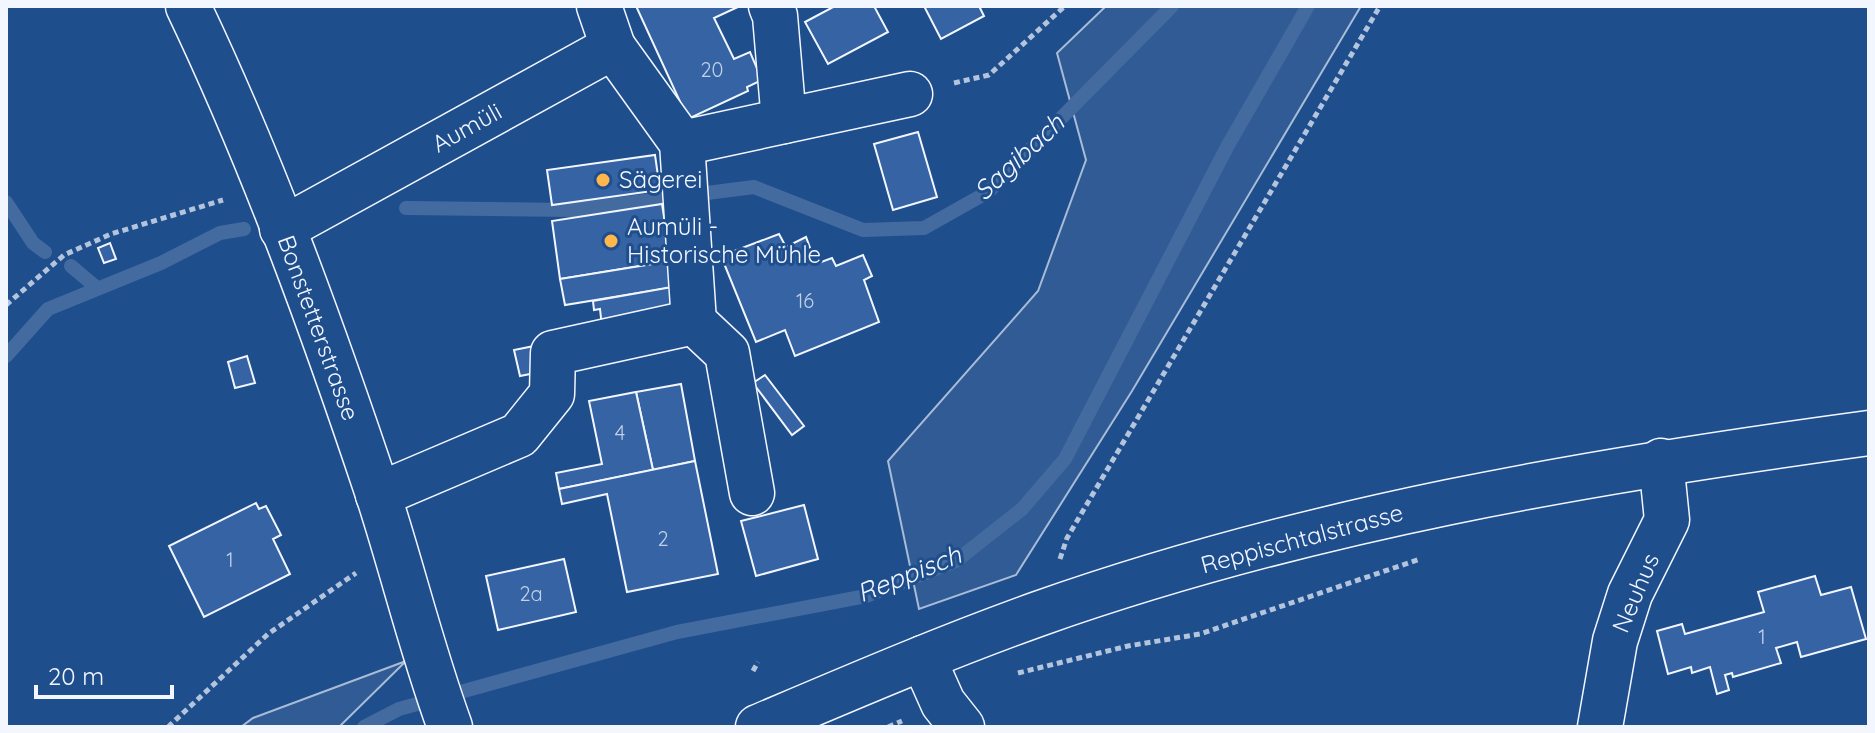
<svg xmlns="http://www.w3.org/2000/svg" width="1875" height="733" viewBox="0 0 1875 733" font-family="Quicksand,sans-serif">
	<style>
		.built { fill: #305b95; stroke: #a8bbd7; stroke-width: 2 }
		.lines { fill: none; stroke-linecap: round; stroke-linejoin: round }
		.stream { stroke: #446ba0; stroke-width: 14 }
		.building { fill: #3563a3; stroke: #f2f6ff; stroke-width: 2 }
		.minor-casing { stroke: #f2f6ff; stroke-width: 47 }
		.major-casing { stroke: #f2f6ff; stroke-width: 47 }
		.path { stroke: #b3c4dc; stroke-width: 5; stroke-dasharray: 6 4; stroke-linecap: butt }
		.minor { stroke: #1f4e8c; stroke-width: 44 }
		.major { stroke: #1f4e8c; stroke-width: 44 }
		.poi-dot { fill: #ffb74d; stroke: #1f4e8c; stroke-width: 3 }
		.labels { text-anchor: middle; stroke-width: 6; stroke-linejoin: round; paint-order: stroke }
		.number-label { font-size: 20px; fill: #c3d1e8 }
		.street-label { font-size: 24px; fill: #f2f6ff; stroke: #1f4e8c }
		.poi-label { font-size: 24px; fill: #f2f6ff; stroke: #1f4e8c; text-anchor: start }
		.water-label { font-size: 26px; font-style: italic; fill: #f2f6ff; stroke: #1f4e8c }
	</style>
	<rect width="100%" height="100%" fill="#1f4e8c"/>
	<!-- built -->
	<g class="built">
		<path d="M1106,6H1361L1132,391L1016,575L919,609L888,461L1038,291L1086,160L1057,53Z"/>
		<path d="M406,661L339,727H241L253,718Z"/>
	</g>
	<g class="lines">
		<!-- stream -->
		<g class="stream">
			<path d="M6,202L33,243L45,252"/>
			<path d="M406,208L573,210L754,187L863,230L924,228L988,192L1172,6"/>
			<path d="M71,266L97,288"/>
			<path d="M6,356L48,309L161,263L220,233L244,229"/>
			<path d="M364,727L399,709L677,632L866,596L956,561L1022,509L1065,459L1227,147L1308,6"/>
		</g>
	</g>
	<!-- building -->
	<g class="building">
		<path d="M636,6H740L714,18L734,59L750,52L762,80L747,87L748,91L688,119Z"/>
		<path d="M835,6H874L888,32L828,64L805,22Z"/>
		<path d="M924,6H979L984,16L941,39Z"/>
		<path d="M918,132L937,197L893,210L874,144Z"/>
		<path d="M655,155L660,190L552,205L547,170Z"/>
		<path d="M662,204L671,261L560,279L552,221Z"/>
		<path d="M779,234L786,247L806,237L816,264L832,258L836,266L863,255L872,276L864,280L879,322L795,356L785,330L756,342L721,256Z"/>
		<path d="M110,243L116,259L104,263L98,248Z"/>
		<path d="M671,261L675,287L565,305L560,279Z"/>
		<path d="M672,287L676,312L602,327L600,309L594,310L593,301Z"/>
		<path d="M539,345L545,371L520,376L514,350Z"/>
		<path d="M247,356L255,383L235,388L228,362Z"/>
		<path d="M765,375L804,426L792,435L753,383Z"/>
		<path d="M681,384L695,461L653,470L636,392Z"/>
		<path d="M636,392L653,470L559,489L556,473L602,464L589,401Z"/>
		<path d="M695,461L718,574L627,592L607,494L562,504L559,489Z"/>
		<path d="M256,503L259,509L266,506L281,535L273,539L290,574L204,617L169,546Z"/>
		<path d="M804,505L818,559L756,576L741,521Z"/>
		<path d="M564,559L576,612L498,630L486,576Z"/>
		<path d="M1815,576L1821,595L1851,587L1866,639L1801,657L1797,642L1776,648L1781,663L1733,677L1732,673L1725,675L1729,690L1717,694L1710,667L1692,673L1691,667L1668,674L1657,631L1682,624L1685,634L1764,612L1758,592Z"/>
	</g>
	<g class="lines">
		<!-- minor casing -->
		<g class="minor-casing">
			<g id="minor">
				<path d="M771,6L775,16L784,121"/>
				<path d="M613,47L682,143L694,322L727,353L752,493"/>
				<path d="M682,143L910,94"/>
				<path d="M282,229L613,47L599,6"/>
				<path d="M378,495L519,435L552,394L553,353L694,322"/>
				<path d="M923,658L943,703L962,727"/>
				<path d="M1600,727L1615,641L1630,594L1667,520L1661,461"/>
			</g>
		</g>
		<!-- major casing -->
		<g class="major-casing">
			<g id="major">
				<path d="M188,6C263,163 323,329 378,494C403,571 422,651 450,727"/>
				<path d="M758,727C850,688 943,648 1038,614C1307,519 1588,471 1869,433"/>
			</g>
		</g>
		<!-- path -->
		<g class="path">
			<path d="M954,83L989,75L1065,6"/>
			<path d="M6,305L64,255L111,234L223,200"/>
			<path d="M1060,559L1067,538L1380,6"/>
			<path d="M753,671L758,662"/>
			<path d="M1018,673L1128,646L1200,634L1420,559"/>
			<path d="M168,727L268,634L356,573"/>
			<path d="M888,727L902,721"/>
		</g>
		<!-- minor -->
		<use href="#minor" class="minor"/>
		<!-- major -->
		<use href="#major" class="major"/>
	</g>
	<!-- markers -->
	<g class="poi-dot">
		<circle cx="603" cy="180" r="8"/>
		<circle cx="611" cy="241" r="8"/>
	</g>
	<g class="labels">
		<!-- number labels -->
		<g class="number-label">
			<text x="712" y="77">20</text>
			<text x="805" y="308">16</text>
			<text x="620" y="440">4</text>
			<text x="663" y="546">2</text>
			<text x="230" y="567">1</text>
			<text x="531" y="601">2a</text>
			<text x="1762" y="644">1</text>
		</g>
		<!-- street labels -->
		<g class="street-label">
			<text transform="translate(467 128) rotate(-29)" y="8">Aumüli</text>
			<text transform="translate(318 328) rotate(70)" y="8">Bonstetterstrasse</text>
			<text transform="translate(1302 539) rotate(-15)" y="8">Reppischtalstrasse</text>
			<text transform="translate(1636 593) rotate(-67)" y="8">Neuhus</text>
		</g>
		<!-- poi labels -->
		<g class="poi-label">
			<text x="619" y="188">Sägerei</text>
			<text x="627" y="235">Aumüli -<tspan x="627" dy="28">Historische Mühle</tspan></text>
		</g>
		<!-- water labels -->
		<g class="water-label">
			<text transform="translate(1019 157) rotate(-43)" y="9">Sagibach</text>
			<text transform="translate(909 574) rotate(-22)" y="9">Reppisch</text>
		</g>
	</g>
	<!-- border -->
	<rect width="1875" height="733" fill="none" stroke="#f2f6ff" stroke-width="16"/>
	<!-- scale -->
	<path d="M36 685v12h136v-12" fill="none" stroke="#f2f6ff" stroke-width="4"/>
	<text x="48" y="685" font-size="24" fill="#f2f6ff" stroke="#1f4e8c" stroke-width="6" paint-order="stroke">20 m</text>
</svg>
